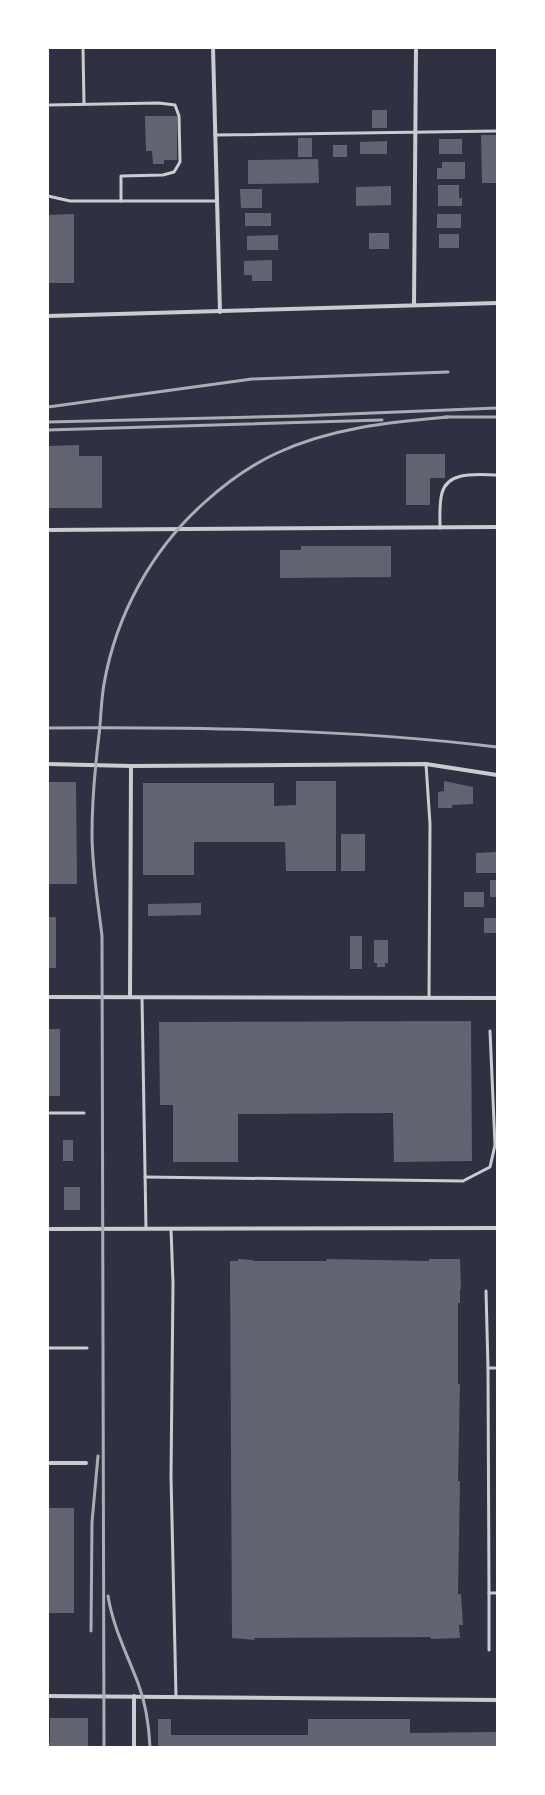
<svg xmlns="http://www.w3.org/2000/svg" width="545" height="1795" viewBox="0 0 545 1795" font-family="Ubuntu,sans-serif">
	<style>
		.building { fill: #626471 }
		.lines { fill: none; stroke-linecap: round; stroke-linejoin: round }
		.service { stroke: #caccd0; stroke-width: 3 }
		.minor { stroke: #caccd0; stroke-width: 4 }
		.rail { stroke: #abadb3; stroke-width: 3 }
	</style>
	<rect width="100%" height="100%" fill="#2d3142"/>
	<!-- building -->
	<g class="building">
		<rect x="372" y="110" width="15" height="18"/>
		<path d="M145,116H177V160H164V164H153L152,151H146Z"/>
		<path d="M481,135H497V183H482Z"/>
		<rect x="298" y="138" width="14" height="19"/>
		<rect x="439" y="139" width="23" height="15"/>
		<path d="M387,141V154H360V142Z"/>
		<rect x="333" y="145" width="14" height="12"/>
		<path d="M318,159L319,183L248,184V160Z"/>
		<path d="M442,162H465V179H437V168H442Z"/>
		<path d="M438,185H459V198H462V206H438Z"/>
		<path d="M391,186V205L356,206V187Z"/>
		<path d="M240,189H262V208H241Z"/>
		<rect x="245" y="213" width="26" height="13"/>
		<path d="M74,214V283H48V215Z"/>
		<rect x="437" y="214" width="24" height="14"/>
		<rect x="369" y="233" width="20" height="16"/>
		<rect x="439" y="234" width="20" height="14"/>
		<path d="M278,235V250H247V236Z"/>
		<path d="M272,260V281H252V275H244V261Z"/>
		<path d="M79,445V456H102V508H48V446Z"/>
		<path d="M406,454H445V478H430V505H406Z"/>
		<path d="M301,546H391V577L280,578V550H301Z"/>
		<path d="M296,781H336V871H286L285,842H194V875H143V783H274V806L296,805Z"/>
		<path d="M444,781L473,787V804L452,805V808H438V792L444,791Z"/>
		<path d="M48,782H76L77,884H48Z"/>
		<rect x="341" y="834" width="24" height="37"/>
		<path d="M497,852V873H476V853Z"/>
		<rect x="490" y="880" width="7" height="17"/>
		<rect x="464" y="892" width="20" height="15"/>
		<path d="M201,903V915L148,916V904Z"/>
		<rect x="48" y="917" width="8" height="51"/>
		<rect x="484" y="918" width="13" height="15"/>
		<rect x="350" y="936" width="12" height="33"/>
		<path d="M374,940H388V963H385V967H377V963H374Z"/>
		<path d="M471,1021L472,1161L394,1162L393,1113L238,1114V1162H173V1105H160L159,1022Z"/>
		<rect x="48" y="1029" width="12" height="67"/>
		<rect x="63" y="1140" width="10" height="21"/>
		<rect x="64" y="1187" width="16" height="23"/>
		<path d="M238,1259L253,1260V1261H326L327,1259L429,1261V1259H460L461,1289H460V1303H458V1384H460L458,1481H460L458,1594H461L463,1625H459L460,1638L431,1639L430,1637L254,1638L255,1640L232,1638L230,1261H238Z"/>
		<rect x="48" y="1508" width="26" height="105"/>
		<path d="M50,1718H88V1747H48V1743H50Z"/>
		<path d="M158,1719H171V1735H308V1719H410V1733L497,1732V1747H158Z"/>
	</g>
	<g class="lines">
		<!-- service -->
		<g class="service">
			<path d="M83,48L84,104"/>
			<path d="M48,105L159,103L175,105L179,116L180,162L174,172L163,175L121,176V201H70L48,196"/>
			<path d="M215,135L497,131"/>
			<path d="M121,201H216"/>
			<path d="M440,528C440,516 439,504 442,493C448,470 479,475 497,475"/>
			<path d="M426,764L430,824L429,998"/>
			<path d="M142,997L146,1229"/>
			<path d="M48,1113H84"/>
			<path d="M145,1177L463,1181L490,1167L495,1145L490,1031"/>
			<path d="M171,1229L173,1283L171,1476L176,1696"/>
			<path d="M486,1291L488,1368"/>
			<path d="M48,1348H87"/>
			<path d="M497,1368H488L489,1593H497"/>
			<path d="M489,1593V1650"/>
		</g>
		<!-- minor -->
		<g class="minor">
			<path d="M213,48L220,312"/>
			<path d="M414,305L416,48"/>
			<path d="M48,316L497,303"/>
			<path d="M48,530L497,527"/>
			<path d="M48,764L131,766L426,764L497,775"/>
			<path d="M48,997L497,998"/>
			<path d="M130,997L131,766"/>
			<path d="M48,1229L497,1228"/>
			<path d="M48,1463H86"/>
			<path d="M48,1696L497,1700"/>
			<path d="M134,1696V1747"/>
		</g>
		<!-- rail -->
		<g class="rail">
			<path d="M48,407L252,379L448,372"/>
			<path d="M444,417H497"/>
			<path d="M48,422L298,416L497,408"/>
			<path d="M48,430L382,420"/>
			<path d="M48,728C198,727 348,729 497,747"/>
			<path d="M108,1596C113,1627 127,1654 138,1683C146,1704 149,1725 150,1747"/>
			<path d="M91,1631L92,1522L98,1456"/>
			<path d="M104,1747L102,936C98,902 92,868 92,834C92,801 95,768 99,735C101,718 101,701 104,684C116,615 152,549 205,502C226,483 251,465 277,453C331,428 390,422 448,417"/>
		</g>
	</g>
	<!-- border -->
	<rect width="545" height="1795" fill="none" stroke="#ffffff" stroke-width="98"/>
</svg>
